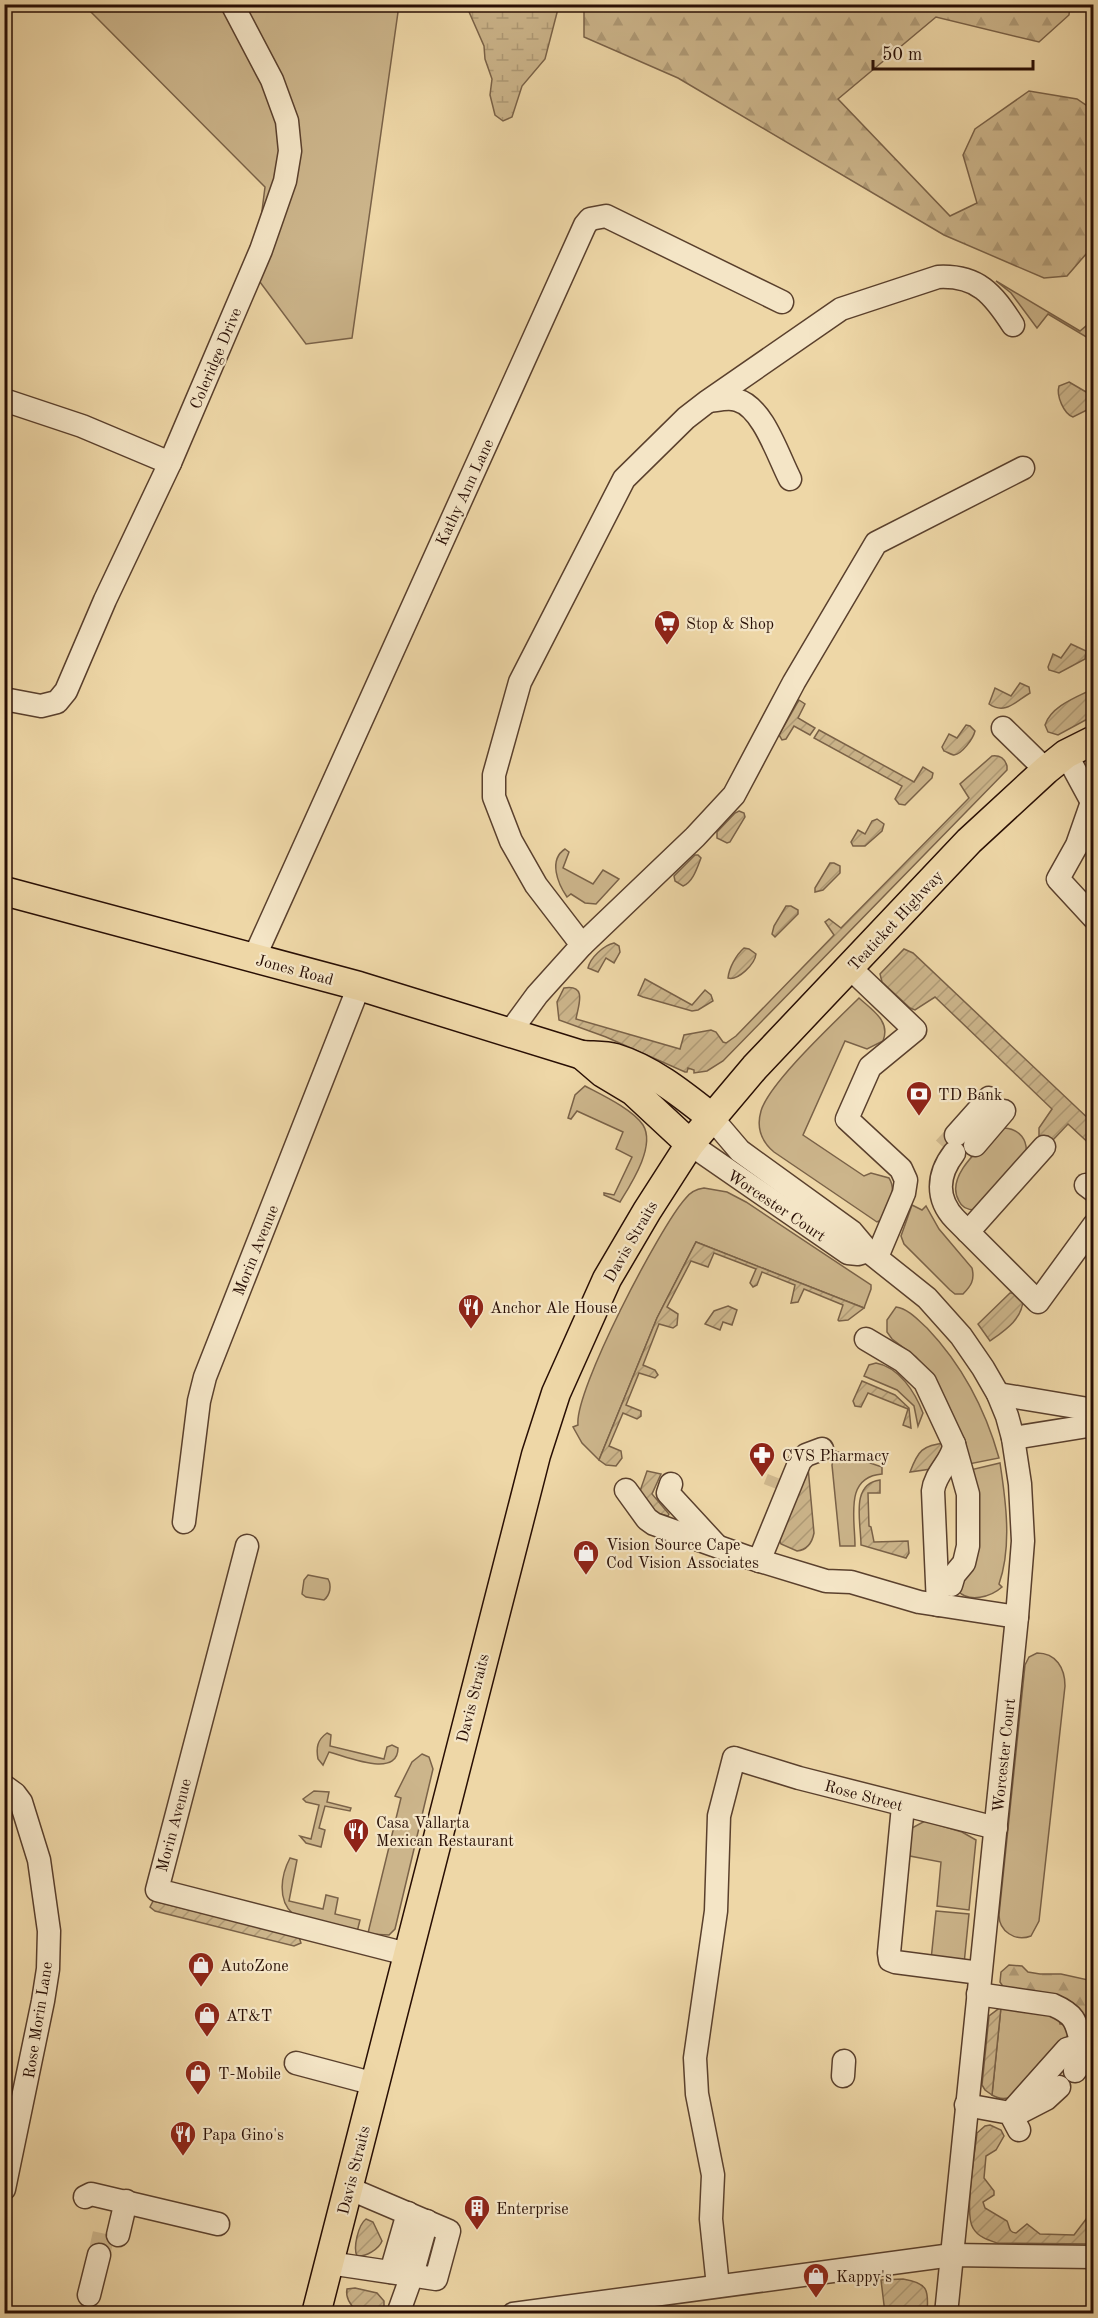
<svg xmlns="http://www.w3.org/2000/svg" width="1098" height="2318" viewBox="0 0 1098 2318" font-family="'Old Standard TT',serif">
	<style>
		.green { fill: #ccb58b; stroke: #7a6248; stroke-width: 1.5 }
		.forest { fill: url(#forest-firs); stroke: #7a6248; stroke-width: 1.5 }
		.wetland { fill: url(#wetland-marsh); stroke: #7a6248; stroke-width: 1.5 }
		.garden { fill: url(#garden-furrows); stroke: #7a6248; stroke-width: 1.5 }
		.lines { fill: none; stroke-linecap: round; stroke-linejoin: round }
		.minor-tunnel { stroke: #d0b98f; stroke-width: 22; stroke-dasharray: 22 11; stroke-linecap: butt }
		.minor-casing { stroke: #5a402d; stroke-width: 25 }
		.major-casing { stroke: #280e04; stroke-width: 31 }
		.minor { stroke: #f4e5c6; stroke-width: 22 }
		.major { stroke: #eed7a7; stroke-width: 28 }
		.labels { text-anchor: middle; stroke-width: 4.5; stroke-linejoin: round; paint-order: stroke }
		.street-label { font-size: 16px; fill: #280e04; stroke: #f4e5c6 }
		.poi-label { font-size: 16px; fill: #280e04; stroke: #f4e5c6; text-anchor: start }
	</style>
	<defs>
		<pattern id="forest-firs" width="22" height="20" patternUnits="userSpaceOnUse" patternTransform="scale(1.5)"><rect width="22" height="20" fill="#ccb58b"/><path d="M5 1l3.5 6h-7zM16 11l3.5 6h-7z" fill="#af9a76"/></pattern>
		<pattern id="wetland-marsh" width="20" height="14" patternUnits="userSpaceOnUse" patternTransform="scale(1.5)"><rect width="20" height="14" fill="#ccb58b"/><path d="M1 5h8M5 5V1M11 12h8M15 12V8" fill="none" stroke="#af9a76"/></pattern>
		<pattern id="garden-furrows" width="10" height="10" patternUnits="userSpaceOnUse" patternTransform="scale(1.5)"><rect width="10" height="10" fill="#ccb58b"/><path d="M-1 1l2-2M0 10L10 0M9 11l2-2" fill="none" stroke="#af9a76"/></pattern>
	</defs>
	<rect width="100%" height="100%" fill="#eed7a7"/>
	<filter id="stains"><feTurbulence type="fractalNoise" baseFrequency=".00333" numOctaves="4"/><feColorMatrix values="0 0 0 0 .2 0 0 0 0 .09 0 0 0 0 .02 0 0 0 .5 -.17"/></filter>
	<radialGradient id="worn" r=".72"><stop offset=".6" stop-color="#630" stop-opacity="0"/><stop offset="1" stop-color="#630" stop-opacity=".3"/></radialGradient>
	<!-- green -->
	<g class="green">
		<path d="M84,5H399L352,338L306,344L254,274L265,187Z"/>
		<path d="M996,281L1080,331L1086,326L1093,331V341L1048,314L1037,328L1011,293Z"/>
		<path d="M565,849L569,852L563,868L593,884L603,870L619,879L596,904L585,903L571,894L567,897C558,884 548,860 565,849Z"/>
		<path d="M859,998C872,1010 891,1021 883,1041L867,1049L845,1041L803,1135L864,1176L871,1173L889,1178C898,1192 887,1207 881,1220L877,1222L774,1152C761,1141 756,1128 761,1111C769,1083 836,1021 859,998Z"/>
		<path d="M585,1086C602,1095 632,1109 643,1125C656,1146 631,1184 620,1202L604,1195V1193L614,1195L632,1157L616,1149L623,1132L577,1111L571,1119L568,1118L575,1095Z"/>
		<path d="M1004,1128C1020,1129 1028,1140 1026,1155L975,1210C968,1210 962,1208 959,1201C944,1176 983,1146 998,1130Z"/>
		<path d="M704,1188L727,1192L746,1202L871,1285V1289L864,1308L696,1242L657,1318L599,1460L582,1443L573,1427L578,1425C574,1391 660,1227 685,1199C690,1192 696,1189 704,1188Z"/>
		<path d="M912,1205L922,1210L926,1206L939,1229L972,1268C975,1280 971,1286 963,1294H955L950,1290L904,1244L901,1236Z"/>
		<path d="M896,1307C909,1309 918,1320 927,1328C963,1366 985,1408 999,1458L969,1464L935,1379L916,1357L892,1339L887,1332V1320Z"/>
		<path d="M876,1363C899,1367 915,1392 923,1413L918,1426L914,1406L897,1390L864,1376L869,1365Z"/>
		<path d="M835,1451L882,1467V1474C844,1477 855,1518 855,1546H840L832,1465Z"/>
		<path d="M1000,1463C1006,1502 1012,1547 999,1584L1002,1587C991,1597 969,1603 958,1591L970,1470Z"/>
		<path d="M308,1575L328,1579C332,1586 330,1595 324,1600L306,1597L302,1594L304,1580Z"/>
		<path d="M1037,1653C1056,1653 1065,1668 1065,1686L1039,1921L1031,1936C1015,1942 999,1931 999,1915L1025,1665L1029,1657Z"/>
		<path d="M327,1733L331,1735L330,1746L384,1759L387,1747L392,1745L398,1748C398,1779 346,1756 329,1752L323,1765L318,1759C316,1748 317,1740 327,1733Z"/>
		<path d="M422,1754L429,1757L433,1769L395,1929L389,1935L369,1934L368,1933L401,1798L395,1796L412,1762Z"/>
		<path d="M314,1791L329,1792L327,1802L351,1808L350,1811L325,1806L319,1828L325,1830L321,1847L306,1843L300,1836L311,1839L319,1805L306,1802L303,1799Z"/>
		<path d="M925,1821L962,1832L976,1840L969,1910L937,1906L941,1862L910,1856L907,1847L910,1829Z"/>
		<path d="M290,1858L297,1860L289,1901L323,1909L326,1895L338,1898L335,1914L360,1920L357,1932L293,1914C277,1900 281,1875 290,1858Z"/>
		<path d="M936,1911L969,1914L964,1964L931,1960Z"/>
		<path d="M1001,2007L1043,2010L1059,2019L1060,2024H1066L1069,2031C1066,2044 1056,2047 1047,2055C1034,2066 1026,2089 1010,2097C1004,2100 997,2098 992,2095Z"/>
	</g>
	<!-- forest -->
	<g class="forest">
		<path d="M584,5H1070L1069,15L1039,42L936,17L838,99L950,216L977,203L963,155L975,129L1029,91L1077,99L1093,110V246L1067,276L1044,278L944,235L678,78L584,37Z"/>
		<path d="M1009,1965L1022,1966L1028,1972L1040,1974H1061L1093,1981V2032L1087,2018L1077,2008L1006,1991L1000,1982L1001,1972Z"/>
	</g>
	<!-- wetland -->
	<path class="wetland" d="M466,5H559L545,59L522,86L512,117L503,121L495,115L490,95L492,79L485,59L484,46Z"/>
	<!-- garden -->
	<g class="garden">
		<path d="M1069,382L1093,396V407L1073,417C1064,414 1056,396 1059,386Z"/>
		<path d="M1071,644L1086,651L1085,659L1059,673L1049,670L1048,667L1053,654L1061,658Z"/>
		<path d="M1020,683L1029,687L1030,693C1015,702 1005,715 989,704L995,688L1011,696Z"/>
		<path d="M1093,689V716L1058,735L1048,732L1045,725C1051,706 1077,697 1093,689Z"/>
		<path d="M799,700L805,704L798,718L815,728L810,735L794,726L786,739L782,740L779,735Z"/>
		<path d="M966,725L970,726L975,731C973,739 962,754 954,755C952,755 945,751 944,751L942,747L949,734L957,738Z"/>
		<path d="M819,730L914,782L923,767L933,773L932,778L905,805L899,804L895,799L902,786L814,738Z"/>
		<path d="M992,756C1000,755 1005,759 1007,766V770L723,1061L707,1071L694,1073V1070L688,1068L687,1072H685L606,1037L559,1020L557,1002L564,988C588,984 578,1006 576,1019L680,1049L684,1035L711,1030L716,1032L723,1042L726,1043L736,1036L834,935L825,922L829,919L841,928L969,798L960,784Z"/>
		<path d="M739,811L744,813L745,817L730,842L727,843L717,838V832L735,813Z"/>
		<path d="M877,819L884,824L882,831L865,846H853L851,842L858,830L865,834L872,821Z"/>
		<path d="M695,855H698L701,858C697,868 693,882 683,886L675,881L674,876Z"/>
		<path d="M830,863H834L840,866V873L823,890L815,892V888Z"/>
		<path d="M786,906H791L798,910V914L775,937L772,934L774,926Z"/>
		<path d="M614,943L619,946L620,952L614,963L606,958L598,972L588,968C590,958 604,945 614,943Z"/>
		<path d="M744,948L749,949L756,954C755,964 738,981 728,978C729,968 736,955 744,948Z"/>
		<path d="M904,949L913,953L1093,1123V1147L1068,1124L1052,1141L1043,1140L1039,1136V1128L1052,1109L935,997L915,1010L910,1008L882,982L880,974Z"/>
		<path d="M645,979L692,1005L705,990L711,995L713,1001L698,1010L692,1011L643,997L638,995Z"/>
		<path d="M696,1242L864,1308L848,1320L839,1321L838,1320L843,1305L804,1289L798,1302L791,1303L795,1285L762,1272L757,1285L753,1287L750,1283L756,1269L714,1253L708,1267L691,1261L667,1307L678,1314L677,1325L673,1328L659,1324L643,1365L655,1370L658,1375L655,1378L639,1373L626,1405L641,1411V1416L637,1419L623,1413L609,1446L621,1451L622,1458L616,1466L606,1465L599,1460L657,1318Z"/>
		<path d="M1010,1293H1015L1023,1299C1023,1319 1004,1331 990,1341L978,1324Z"/>
		<path d="M728,1306L737,1310L732,1325L723,1322L720,1330L705,1324L714,1311Z"/>
		<path d="M862,1381L895,1395L909,1408L911,1428L903,1425L908,1409L868,1393L861,1407L855,1406L853,1401Z"/>
		<path d="M946,1443L931,1469L910,1472C918,1451 922,1445 946,1443Z"/>
		<path d="M808,1467L814,1533C812,1543 807,1550 797,1551L781,1544L778,1537Z"/>
		<path d="M647,1471L661,1474L652,1494L669,1514L668,1516L656,1513L639,1494Z"/>
		<path d="M880,1480V1493H868L869,1526L871,1527L874,1542L908,1541L909,1553L906,1558L861,1545C861,1522 850,1484 880,1480Z"/>
		<path d="M153,1901L299,1937L301,1943L294,1946L155,1911L150,1907Z"/>
		<path d="M1001,2007L992,2095L985,2090L982,2085L989,2016Z"/>
		<path d="M990,2125L1001,2130L1004,2136L996,2150L986,2156L984,2178L994,2191V2195L983,2202L985,2208L1007,2221C1010,2227 1008,2232 1016,2233L1027,2224L1040,2234L1074,2235L1093,2210V2244L997,2243C988,2240 978,2237 973,2228C964,2214 975,2152 977,2133L985,2126Z"/>
		<path d="M366,2219L373,2222L382,2241C379,2249 366,2257 357,2256C353,2248 358,2225 366,2219Z"/>
		<path d="M903,2279C928,2283 929,2290 927,2313H885L881,2280Z"/>
		<path d="M355,2288L377,2293L384,2301V2312H358C351,2306 345,2299 347,2289Z"/>
	</g>
	<g class="lines">
		<!-- minor-tunnel -->
		<g class="minor-tunnel">
			<path d="M944,1148L956,1135"/>
			<path d="M774,1488L778,1478"/>
			<path d="M99,2255L104,2232"/>
		</g>
		<!-- minor casing -->
		<g class="minor-casing">
			<g id="minor">
				<path d="M4,400L82,426L170,463"/>
				<path d="M709,401C718,400 729,397 737,400C763,407 778,456 790,479"/>
				<path d="M4,699L41,706L57,702L66,691L105,600L170,463L261,250L285,181L290,151L287,121L272,80L232,4"/>
				<path d="M1003,728L1046,770"/>
				<path d="M1066,754L1092,802L1094,801"/>
				<path d="M1092,802L1077,845L1058,879L1094,918"/>
				<path d="M582,945L695,837L734,795L794,682L876,543L1023,468"/>
				<path d="M254,958L585,225L590,219L606,216L782,302"/>
				<path d="M850,968L915,1030L870,1067L847,1119L901,1169L906,1180L904,1193L877,1257"/>
				<path d="M510,1032L537,995L582,945L536,885L511,841L494,797V775L520,682L624,479L686,418L708,401L841,309L938,277C978,275 993,294 1013,325"/>
				<path d="M711,1117L740,1151L852,1232L868,1251L927,1298L961,1336L983,1368L998,1394L1007,1416L1013,1438L1020,1484L1023,1541L1017,1617L946,2314"/>
				<path d="M956,1135L989,1098"/>
				<path d="M690,1144L848,1253L858,1254L868,1251"/>
				<path d="M975,1145L1004,1111"/>
				<path d="M954,1153C937,1175 936,1199 955,1219L1038,1302L1094,1225"/>
				<path d="M1086,1185L1094,1191"/>
				<path d="M968,1232L1044,1147"/>
				<path d="M866,1339L903,1361L925,1382L954,1444L968,1494V1546L964,1563L954,1575L951,1585"/>
				<path d="M998,1394L1094,1410"/>
				<path d="M1013,1438L1094,1425"/>
				<path d="M671,1484L668,1493L716,1545"/>
				<path d="M626,1490L647,1519L654,1524L747,1557L826,1581L851,1582L919,1602L1017,1617"/>
				<path d="M184,1522L199,1401L205,1377L359,986"/>
				<path d="M247,1546L157,1890L407,1954"/>
				<path d="M759,1561L800,1461L806,1455L822,1449"/>
				<path d="M938,1605L933,1491C935,1472 954,1460 954,1444"/>
				<path d="M4,1786L15,1794L21,1802L39,1860L49,1931L48,1969L43,2001L4,2189"/>
				<path d="M903,1806L889,1953L890,1960L895,1962L980,1973"/>
				<path d="M978,1994L1053,2005C1076,2015 1076,2022 1082,2045"/>
				<path d="M296,2063L375,2084"/>
				<path d="M1075,2071L1093,2046"/>
				<path d="M843,2076L844,2061"/>
				<path d="M966,2105L1010,2113L1019,2130"/>
				<path d="M1010,2113L1067,2049L1082,2045L1094,2046"/>
				<path d="M1013,2116L1046,2099L1059,2087"/>
				<path d="M85,2197L91,2194L218,2224"/>
				<path d="M118,2235L126,2201"/>
				<path d="M329,2263L436,2279L449,2231L348,2188"/>
				<path d="M391,2272L408,2213"/>
				<path d="M718,2286L711,2219L713,2175L697,2094L695,2058L716,1911L719,1816L734,1758L799,1778L996,1828"/>
				<path d="M89,2295L99,2255"/>
				<path d="M398,2314L412,2275L427,2221"/>
				<path d="M513,2314L952,2255L1094,2257"/>
			</g>
		</g>
		<!-- major casing -->
		<g class="major-casing">
			<g id="major">
				<path d="M4,891L359,986L582,1055C593,1056 605,1055 615,1058C651,1069 682,1094 711,1117"/>
				<path d="M582,1055L603,1073L633,1091L690,1144"/>
				<path d="M316,2314L536,1455L556,1393L607,1279L647,1211L690,1144L755,1067L969,841L1046,770L1066,754L1094,740"/>
			</g>
		</g>
		<!-- minor -->
		<use href="#minor" class="minor"/>
		<!-- major -->
		<use href="#major" class="major"/>
	</g>
	<!-- icons -->
	<defs>
		<g id="supermarket-pin" transform="scale(1.35)"><path d="M0 17L-7.5 6A9.5 9.5 0 1 1 7.5 6Z" fill="#8f2418" stroke="#f4e5c6"/><path d="M-6-5.5h2.5l.6 2H6L4.5 2H-2.5L-4.4-4H-6ZM-1.5 3.2a1.3 1.3 0 1 0 .1 0ZM3 3.2a1.3 1.3 0 1 0 .1 0Z" fill="#fff"/></g>
		<g id="bank-pin" transform="scale(1.35)"><path d="M0 17L-7.5 6A9.5 9.5 0 1 1 7.5 6Z" fill="#8f2418" stroke="#f4e5c6"/><path d="M-6-4H6V4H-6ZM0-2.3a2.3 2.3 0 1 0 0 4.6a2.3 2.3 0 1 0 0-4.6Z" fill="#fff"/></g>
		<g id="restaurant-pin" transform="scale(1.35)"><path d="M0 17L-7.5 6A9.5 9.5 0 1 1 7.5 6Z" fill="#8f2418" stroke="#f4e5c6"/><path d="M-5-6h1v4h1v-4h1v4h1v-4h1v5L-1.5 .5V6h-2V.5L-5-1ZM5-6V6H3V1.5H1.5Q1.5-4 5-6Z" fill="#fff"/></g>
		<g id="pharmacy-pin" transform="scale(1.35)"><path d="M0 17L-7.5 6A9.5 9.5 0 1 1 7.5 6Z" fill="#8f2418" stroke="#f4e5c6"/><path d="M-2-6h4v4h4v4h-4v4h-4v-4h-4v-4h4Z" fill="#fff"/></g>
		<g id="shop-pin" transform="scale(1.35)"><path d="M0 17L-7.5 6A9.5 9.5 0 1 1 7.5 6Z" fill="#8f2418" stroke="#f4e5c6"/><path d="M-5-2.5h2.3a2.7 3.5 0 0 1 5.4 0H5L5.5 6h-11ZM-1.5-2.5h3a1.5 2.3 0 0 0-3 0Z" fill="#fff"/></g>
		<g id="building-pin" transform="scale(1.35)"><path d="M0 17L-7.5 6A9.5 9.5 0 1 1 7.5 6Z" fill="#8f2418" stroke="#f4e5c6"/><path d="M-4-6H4V6H1V3H-1V6H-4ZM-2.5-4.3h1.7v1.8h-1.7ZM.8-4.3h1.7v1.8H.8ZM-2.5-1h1.7V.8h-1.7ZM.8-1h1.7V.8H.8Z" fill="#fff"/></g>
	</defs>
	<g fill-rule="evenodd">
		<use href="#supermarket-pin" x="667" y="623"/>
		<use href="#bank-pin" x="919" y="1094"/>
		<use href="#restaurant-pin" x="471" y="1307"/>
		<use href="#pharmacy-pin" x="762" y="1455"/>
		<use href="#shop-pin" x="586" y="1553"/>
		<use href="#restaurant-pin" x="356" y="1831"/>
		<use href="#shop-pin" x="201" y="1965"/>
		<use href="#shop-pin" x="207" y="2015"/>
		<use href="#shop-pin" x="198" y="2073"/>
		<use href="#restaurant-pin" x="183" y="2134"/>
		<use href="#building-pin" x="477" y="2208"/>
		<use href="#shop-pin" x="816" y="2276"/>
	</g>
	<g class="labels">
		<!-- street labels -->
		<g class="street-label">
			<text transform="translate(215 358) rotate(-67)" y="6">Coleridge Drive</text>
			<text transform="translate(464 492) rotate(-65)" y="6">Kathy Ann Lane</text>
			<text transform="translate(895 920) rotate(-47)" y="6">Teaticket Highway</text>
			<text transform="translate(295 969) rotate(15)" y="6">Jones Road</text>
			<text transform="translate(777 1205) rotate(34)" y="6">Worcester Court</text>
			<text transform="translate(630 1241) rotate(-60)" y="6">Davis Straits</text>
			<text transform="translate(255 1250) rotate(-68)" y="6">Morin Avenue</text>
			<text transform="translate(472 1698) rotate(-76)" y="6">Davis Straits</text>
			<text transform="translate(1003 1755) rotate(-84)" y="6">Worcester Court</text>
			<text transform="translate(864 1795) rotate(15)" y="6">Rose Street</text>
			<text transform="translate(173 1825) rotate(-75)" y="6">Morin Avenue</text>
			<text transform="translate(37 2020) rotate(-81)" y="6">Rose Morin Lane</text>
			<text transform="translate(353 2170) rotate(-76)" y="6">Davis Straits</text>
		</g>
		<!-- poi labels -->
		<g class="poi-label">
			<text x="686" y="629">Stop &amp; Shop</text>
			<text x="938" y="1100">TD Bank</text>
			<text x="490" y="1313">Anchor Ale House</text>
			<text x="782" y="1461">CVS Pharmacy</text>
			<text x="606" y="1550">Vision Source Cape<tspan x="606" dy="18">Cod Vision Associates</tspan></text>
			<text x="376" y="1828">Casa Vallarta<tspan x="376" dy="18">Mexican Restaurant</tspan></text>
			<text x="220" y="1971">AutoZone</text>
			<text x="226" y="2021">AT&amp;T</text>
			<text x="218" y="2079">T-Mobile</text>
			<text x="202" y="2140">Papa Gino's</text>
			<text x="496" y="2214">Enterprise</text>
			<text x="836" y="2282">Kappy's</text>
		</g>
	</g>
	<!-- margin -->
	<rect width="1098" height="2318" fill="none" stroke="#eed7a7" stroke-width="24"/>
	<rect x="6" y="6" width="1086" height="2306" fill="none" stroke="#280e04" stroke-width="3"/>
	<rect x="12" y="12" width="1074" height="2294" fill="none" stroke="#280e04" stroke-width="1.5"/>
	<!-- scale -->
	<path d="M873 60v9h160v-9" fill="none" stroke="#280e04" stroke-width="3"/>
	<text x="882" y="60" font-size="18" fill="#280e04" stroke="#f4e5c6" stroke-width="4.5" paint-order="stroke">50 m</text>
	<rect width="100%" height="100%" filter="url(#stains)"/>
	<rect width="100%" height="100%" fill="url(#worn)"/>
</svg>
